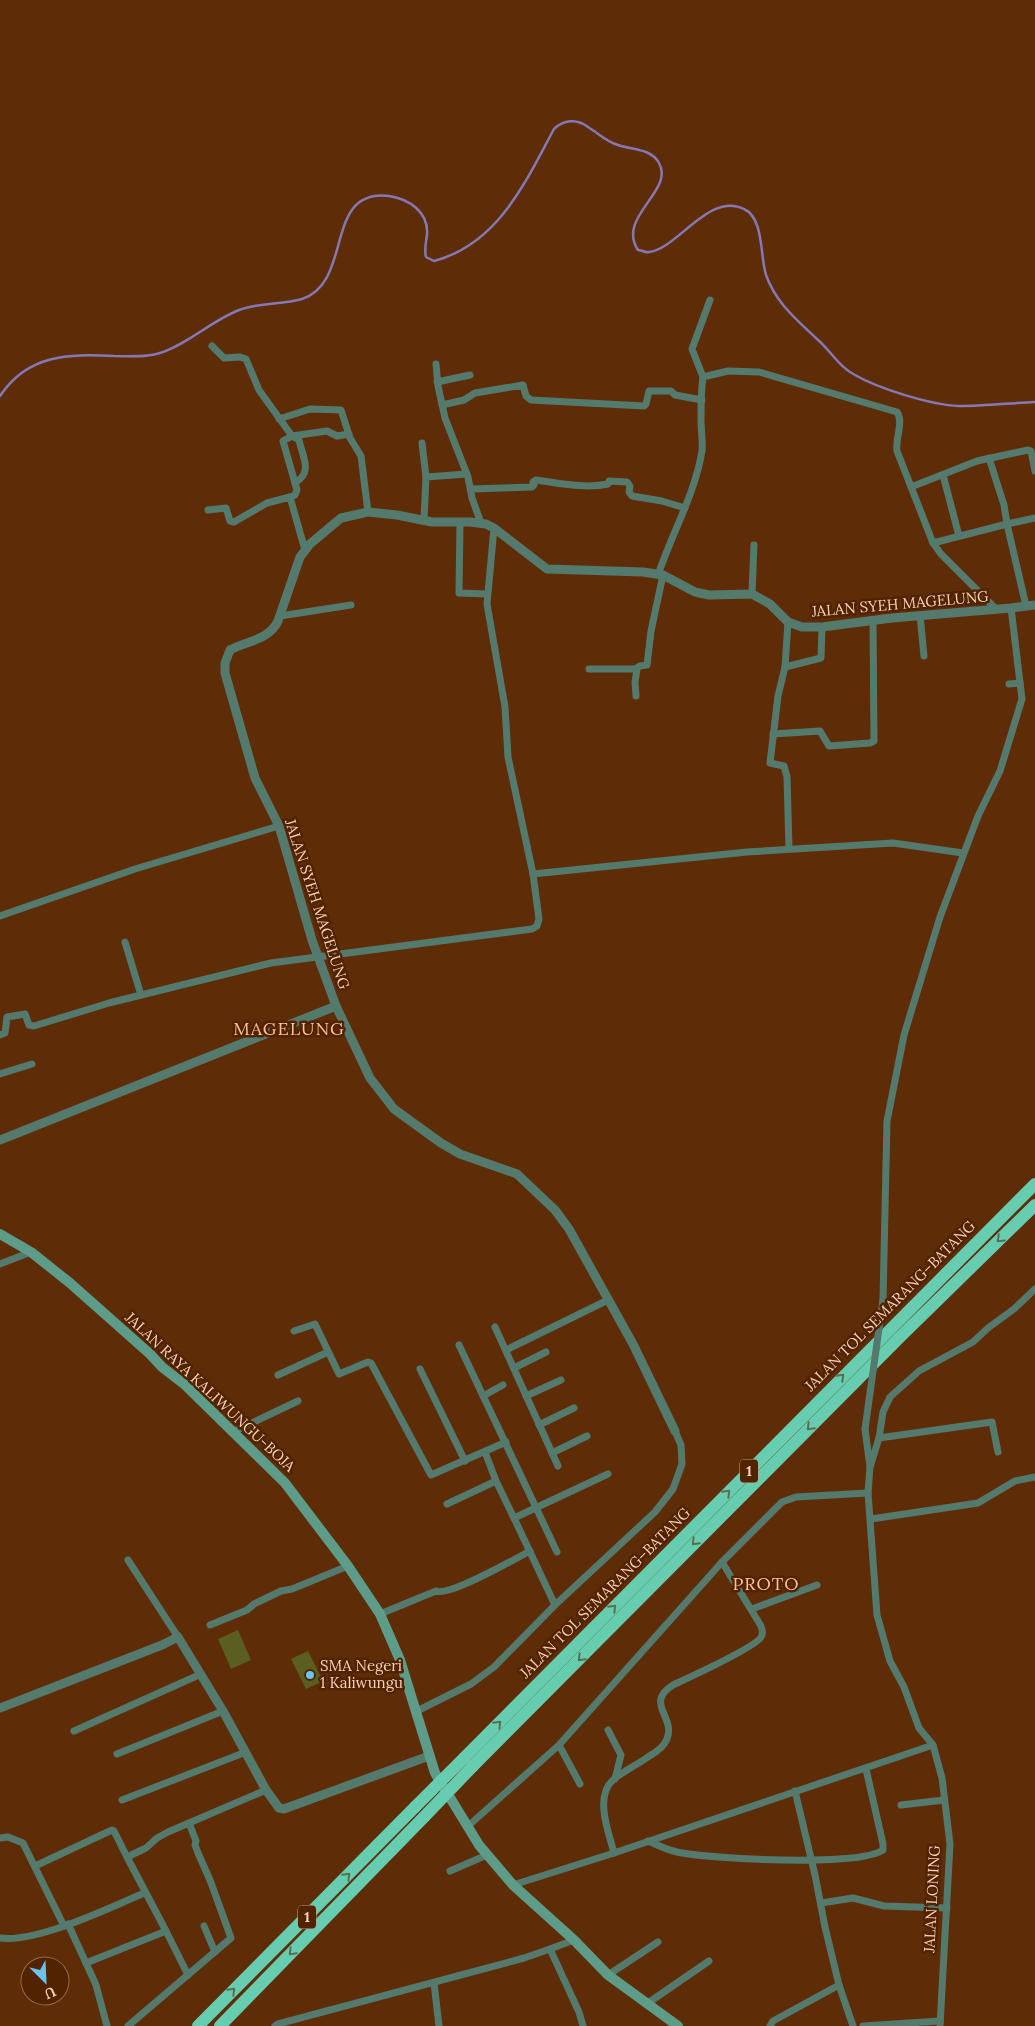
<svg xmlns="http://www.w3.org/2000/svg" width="1035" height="2026" viewBox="0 0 1035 2026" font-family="Lora,serif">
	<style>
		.green { fill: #5a5e21 }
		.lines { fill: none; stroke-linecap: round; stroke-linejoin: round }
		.stream { stroke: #8479b3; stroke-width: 2.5 }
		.minor { stroke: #547a6e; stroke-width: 7 }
		.tertiary { stroke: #547a6e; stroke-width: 9 }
		.secondary { stroke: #5d9c89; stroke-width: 10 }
		.motorway { stroke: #67cdb0; stroke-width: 12 }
		.minor-bridge { stroke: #547a6e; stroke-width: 7 }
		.motorway-bridge { stroke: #67cdb0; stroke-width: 12 }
		.oneway { stroke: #5b6f4f }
		.poi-dot { fill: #69c3f1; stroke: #522300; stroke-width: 2 }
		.labels { text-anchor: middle; stroke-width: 5; stroke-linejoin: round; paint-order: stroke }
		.shield { fill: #522300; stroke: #c69e83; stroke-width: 1 }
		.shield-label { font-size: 14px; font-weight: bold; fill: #f8d2bb }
		.street-label { font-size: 15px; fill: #f8d2bb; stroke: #522300 }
		.poi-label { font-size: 15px; fill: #f8d2bb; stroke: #522300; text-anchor: start }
		.quarter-label { font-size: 18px; letter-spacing: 1px; fill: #fbbf9b; stroke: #522300 }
	</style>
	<rect width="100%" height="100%" fill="#5e2d08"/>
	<!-- green -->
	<g class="green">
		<path d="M238,1630L251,1660L231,1669L218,1639Z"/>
		<path d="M308,1651L323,1681L306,1689L291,1659Z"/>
	</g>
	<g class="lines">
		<!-- stream -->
		<path class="stream" d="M0,396C28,354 68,354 114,356C129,356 145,358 160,353C188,344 211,321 239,310C260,302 282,305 302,299C354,282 323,188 389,196C409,199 429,212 427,235C426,243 424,249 426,257L434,261C498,244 525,183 554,129C563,120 577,118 588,127C598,133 607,142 618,145C631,150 651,148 659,163C675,191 616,217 638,250C641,250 646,253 649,252C676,250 710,191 744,209C764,218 760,256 766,275C776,303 796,319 817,339C831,351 838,366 855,375C879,389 932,405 959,406C985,406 1010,403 1035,402"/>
		<!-- minor -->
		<g class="minor">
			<path d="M212,346L224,358L240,357L246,359L259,390L292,436L299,440C303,458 313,472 295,483"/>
			<path d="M436,364L438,386L445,418L468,477L472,498L481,523"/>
			<path d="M703,377L692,349L710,300"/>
			<path d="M437,382L470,375"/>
			<path d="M442,405L464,400L475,393L523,385L526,396L531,400L644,406L646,404L649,391H671L675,395L702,400"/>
			<path d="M279,419L310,409L341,410L350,438L361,456L368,512"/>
			<path d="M422,443L426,477"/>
			<path d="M943,475L959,536"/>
			<path d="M911,487L977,461L1028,450L1031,451L1035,471"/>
			<path d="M472,489L532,487L534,485L533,482L536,480C558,483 585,489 608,484L609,481L627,482L630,486L629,492L632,496L662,501L685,508"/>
			<path d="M290,497L295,495L297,490L283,441L292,436L327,431L337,436L349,434"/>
			<path d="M208,510L226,508L230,521L234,522L267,503L290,497L305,550"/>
			<path d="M424,520L426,477L467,474"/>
			<path d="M460,522L459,593L487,594"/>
			<path d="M933,543L1007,524L1004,505L989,458"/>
			<path d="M658,575C672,533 695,494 702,451C703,441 701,430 701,420C701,406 701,391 703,377L728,371L759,372L897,412C904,422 895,438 897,451L933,543L941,554L996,609"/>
			<path d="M752,594L754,545"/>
			<path d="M1026,606L1007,524L1035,518"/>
			<path d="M920,615L924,656"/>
			<path d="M280,616L351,605"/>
			<path d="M788,622L785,667L778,696L770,763L784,766L787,777L789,849"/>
			<path d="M785,667L821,658L822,627"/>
			<path d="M589,669H635L640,666L647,665L651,631L663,575"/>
			<path d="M1009,684L1020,683"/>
			<path d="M636,696L635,682L637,669"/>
			<path d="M773,734L820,731L829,746L870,743L874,741L873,620"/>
			<path d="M533,874L747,852L893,843L963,853"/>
			<path d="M0,916L135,869L279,826"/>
			<path d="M125,942L141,995"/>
			<path d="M0,1035L5,1033L7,1017L25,1014L29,1025L34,1026L109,1003L271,963L532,929L537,926L539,919L533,874L508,757L505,707L487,604L494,528"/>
			<path d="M0,1074L32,1064"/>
			<path d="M0,1264L31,1252"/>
			<path d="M883,1300L887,1121L904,1035L940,917L978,816L1000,771L1022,699L1011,608"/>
			<path d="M495,1327L558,1466"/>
			<path d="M294,1331L315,1324L339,1374L368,1362L371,1363L431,1475L506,1442"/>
			<path d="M459,1345L557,1552"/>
			<path d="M506,1350L608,1300"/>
			<path d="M514,1368L546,1352"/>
			<path d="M420,1369L465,1461"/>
			<path d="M278,1375L328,1352"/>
			<path d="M483,1396L503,1385"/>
			<path d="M526,1396L561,1380"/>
			<path d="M539,1425L574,1408"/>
			<path d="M865,1429L870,1467L868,1493L877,1615L890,1661L904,1687L919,1728L933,1745L942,1778L950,1844L940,2026"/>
			<path d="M233,1432L298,1401"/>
			<path d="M879,1438L992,1422L998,1452"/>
			<path d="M485,1452L496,1481L514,1518"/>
			<path d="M552,1453L587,1436"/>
			<path d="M870,1467L879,1438L883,1412L890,1397L919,1371L973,1342L988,1328L1014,1309L1035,1289"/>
			<path d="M447,1504L496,1481"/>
			<path d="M871,1519L978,1503L1015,1481L1035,1477"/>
			<path d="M128,1560L178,1637"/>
			<path d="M555,1605L514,1518L608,1474"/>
			<path d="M752,1609L817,1585"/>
			<path d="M380,1614L436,1591C448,1597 515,1559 530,1551"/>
			<path d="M210,1625L247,1610L254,1604L281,1591L292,1589L348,1566"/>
			<path d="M415,1712L471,1684L494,1667L555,1605L655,1512L673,1489L682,1464L681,1445L675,1431"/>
			<path d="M608,1730L621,1755L615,1779"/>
			<path d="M74,1731L201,1674"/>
			<path d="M559,1745L580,1784"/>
			<path d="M117,1754L223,1711"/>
			<path d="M795,1791L815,1875L825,1927L839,1985L853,2026"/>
			<path d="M122,1800L246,1752"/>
			<path d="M901,1805L944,1800"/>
			<path d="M467,1827L559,1745L722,1562L782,1502L796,1497L868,1493"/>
			<path d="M0,1838L8,1837L23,1843L64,1926"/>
			<path d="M648,1841C658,1845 667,1850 677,1852C708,1859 860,1867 883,1850V1844L866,1769"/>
			<path d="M614,1853C609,1833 594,1797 613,1780C623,1771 637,1765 648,1757C655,1753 664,1747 667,1739C676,1717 644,1703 673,1685C688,1678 756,1647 761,1637C764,1633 762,1630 761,1626L722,1562"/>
			<path d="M35,1866L112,1830L114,1831L127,1857"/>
			<path d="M450,1871L487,1855"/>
			<path d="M513,1885L614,1853L933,1745"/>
			<path d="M821,1903L853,1898L884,1906L947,1908"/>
			<path d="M68,1924L86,1963"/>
			<path d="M204,1926L215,1952"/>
			<path d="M166,1931L188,1975"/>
			<path d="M0,1938C37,1943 109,1908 144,1893"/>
			<path d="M574,1940L550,1949L579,2012L583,2026"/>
			<path d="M608,1975L658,1942"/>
			<path d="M434,1983L439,2026"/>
			<path d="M648,2003L709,1961"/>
			<path d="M107,2026L96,1985L86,1963L166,1931L127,1857L146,1848L157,1838L168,1832L266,1790"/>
			<path d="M128,2026L231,1938L210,1880L198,1853L195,1845L196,1841L189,1823"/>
			<path d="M275,2026L278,2024L524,1958L550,1949"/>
			<path d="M770,2026L773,2021L839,1985"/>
			<path d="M863,2026L940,2021"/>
		</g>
		<!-- tertiary -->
		<g class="tertiary">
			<path d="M336,1006L370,1078L394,1109L441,1143L460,1154L517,1174L555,1210L569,1229L633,1344L675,1431"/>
			<path d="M0,1140L336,1006L312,940L279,826L255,778L225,673V663L230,650C247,641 269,640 278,621L300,557L310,544L341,518L368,512L397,515L432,522H470L486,524L494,528L547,569L643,572L663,575L695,592L709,595L752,594L770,604L788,622L802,627H822L892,618L1011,608L1035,605"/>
			<path d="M0,1708L162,1645L178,1637L223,1711L266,1790L279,1808L284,1809L292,1806L429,1756"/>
		</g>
		<!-- secondary -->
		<path class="secondary" d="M0,1234L31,1252L70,1283L150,1354L162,1367L184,1384L285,1483L348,1566L380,1614L400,1660L435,1773L479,1845L513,1885L574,1940L608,1975L678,2026"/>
		<!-- motorway -->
		<g class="motorway">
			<path d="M464,1758L1035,1184"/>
			<path d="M473,1766L900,1337L1035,1205"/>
			<path d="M198,2026L415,1807"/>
			<path d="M220,2026L424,1817"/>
		</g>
		<!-- minor-bridge -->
		<path class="minor-bridge" d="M865,1429L883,1300"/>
		<!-- motorway-bridge -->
		<g class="motorway-bridge">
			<path d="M415,1807L464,1758"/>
			<path d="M424,1817L473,1766"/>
		</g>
	</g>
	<!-- one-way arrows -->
	<defs><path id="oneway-chevron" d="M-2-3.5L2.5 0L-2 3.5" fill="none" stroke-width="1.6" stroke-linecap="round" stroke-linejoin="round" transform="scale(1.25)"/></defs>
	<g class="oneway">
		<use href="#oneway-chevron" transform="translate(1000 1239) rotate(136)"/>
		<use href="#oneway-chevron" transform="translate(841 1377) rotate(-45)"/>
		<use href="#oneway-chevron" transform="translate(810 1427) rotate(135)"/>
		<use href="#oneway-chevron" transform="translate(727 1493) rotate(-45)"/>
		<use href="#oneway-chevron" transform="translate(695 1542) rotate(135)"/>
		<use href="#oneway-chevron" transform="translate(613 1608) rotate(-45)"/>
		<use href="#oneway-chevron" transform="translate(581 1658) rotate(135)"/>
		<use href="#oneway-chevron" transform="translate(498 1724) rotate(-45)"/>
		<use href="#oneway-chevron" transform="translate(347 1876) rotate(-45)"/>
		<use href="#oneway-chevron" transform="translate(292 1952) rotate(134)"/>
		<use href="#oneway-chevron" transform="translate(232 1991) rotate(-45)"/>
	</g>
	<!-- markers -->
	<circle class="poi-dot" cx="310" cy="1675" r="5"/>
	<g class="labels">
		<!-- shield labels -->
		<g class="shield">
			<rect x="740" y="1459.5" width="18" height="23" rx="4"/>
			<rect x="298" y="1905.5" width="18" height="23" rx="4"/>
		</g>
		<g class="shield-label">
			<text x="749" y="1476">1</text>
			<text x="307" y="1922">1</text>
		</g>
		<!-- street labels -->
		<g class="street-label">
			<text transform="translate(900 604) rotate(-5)" y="5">JALAN SYEH MAGELUNG</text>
			<text transform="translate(317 904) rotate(72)" y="5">JALAN SYEH MAGELUNG</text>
			<text transform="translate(890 1306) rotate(-45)" y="5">JALAN TOL SEMARANG–BATANG</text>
			<text transform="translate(210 1392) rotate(43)" y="5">JALAN RAYA KALIWUNGU-BOJA</text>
			<text transform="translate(605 1593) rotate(-45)" y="5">JALAN TOL SEMARANG–BATANG</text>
			<text transform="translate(932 1899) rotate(-87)" y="5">JALAN LONING</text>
		</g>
		<!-- poi labels -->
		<g class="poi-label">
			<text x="320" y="1671">SMA Negeri<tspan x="320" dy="17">1 Kaliwungu</tspan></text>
		</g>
		<!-- quarter labels -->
		<g class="quarter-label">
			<text x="289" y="1035">MAGELUNG</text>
			<text x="766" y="1590">PROTO</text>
		</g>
	</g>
	<!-- north arrow -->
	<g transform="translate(45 1981) rotate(156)"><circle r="24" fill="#522300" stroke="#94694b"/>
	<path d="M0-4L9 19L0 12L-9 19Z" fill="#69c3f1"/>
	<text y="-8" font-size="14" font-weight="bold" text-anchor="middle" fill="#f8d2bb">U</text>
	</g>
</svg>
